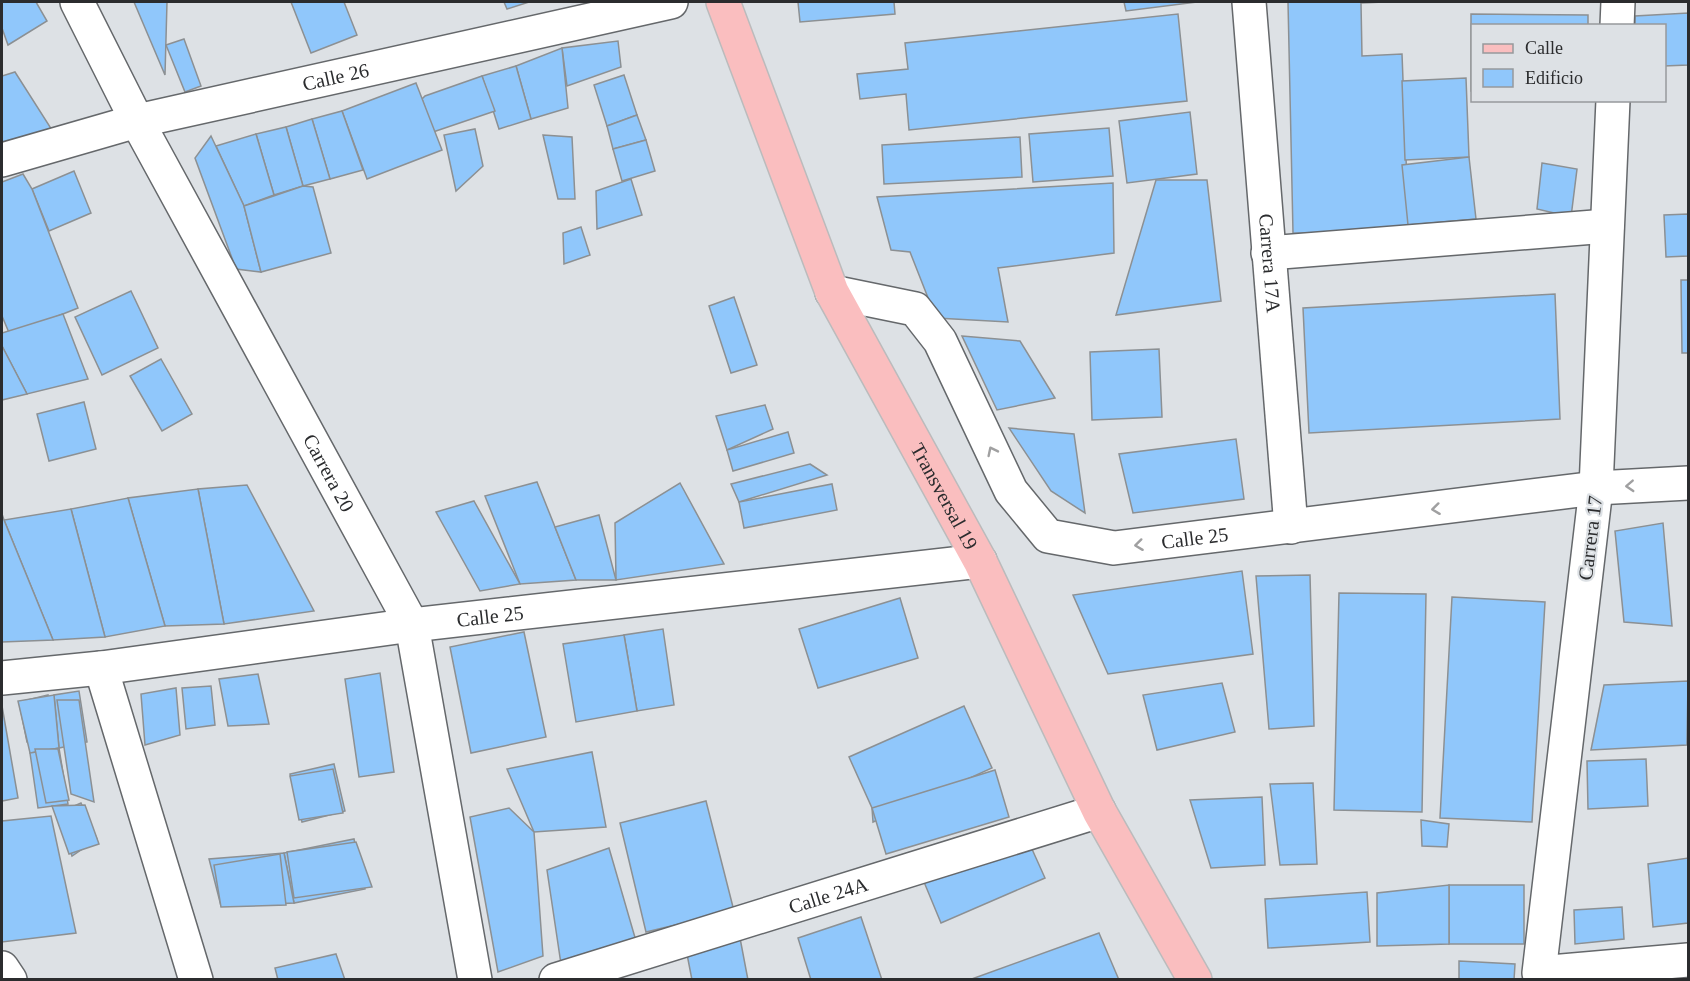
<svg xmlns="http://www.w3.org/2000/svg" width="1690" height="981" viewBox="0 0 1690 981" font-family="'Times New Roman',serif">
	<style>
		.building { fill: #90c7fb; stroke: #8c9093; stroke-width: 1.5 }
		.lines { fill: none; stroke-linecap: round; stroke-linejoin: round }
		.minor-casing { stroke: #65686b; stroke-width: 36 }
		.major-casing { stroke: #bbbbbc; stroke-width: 36 }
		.minor { stroke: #fff; stroke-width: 33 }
		.major { stroke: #fabebf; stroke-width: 33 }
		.oneway { stroke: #a0a0a1 }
		.labels { text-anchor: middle; stroke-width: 4.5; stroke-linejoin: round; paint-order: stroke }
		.street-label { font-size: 20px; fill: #2b2c2e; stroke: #dde1e5 }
	</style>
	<rect width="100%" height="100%" fill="#dde1e5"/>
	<!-- building -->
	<g class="building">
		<path d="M2,2H36L47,21L8,45L2,28Z"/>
		<path d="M134,2H167L165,75Z"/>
		<path d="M291,2H344L357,35L311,53Z"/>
		<path d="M504,2H529L507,9Z"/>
		<path d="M798,2H894L895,14L800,22Z"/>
		<path d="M1124,2H1197L1126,11Z"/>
		<path d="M1288,2H1384L1361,3L1362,56L1402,54L1409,235L1293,233Z"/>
		<path d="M1688,13V65L1664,66V26H1635V16Z"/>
		<path d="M1178,14L1187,101L909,130L906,94L860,99L857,74L908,69L905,43Z"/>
		<path d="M1471,14L1588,15V26H1472V91H1471Z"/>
		<path d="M184,39L201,86L185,92L166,45Z"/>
		<path d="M618,41L621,67L567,86L562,48Z"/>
		<path d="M562,48L568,108L531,119L516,66Z"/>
		<path d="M516,66L531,119L499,129L482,76Z"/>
		<path d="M15,72L52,130L2,145V76Z"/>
		<path d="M624,75L637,115L607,126L594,85Z"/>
		<path d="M482,76L495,111L433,132L422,99L425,96Z"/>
		<path d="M1466,78L1469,157L1405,160L1402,81Z"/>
		<path d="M416,83L442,150L367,179L342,111Z"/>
		<path d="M342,111L363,170L330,179L312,119Z"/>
		<path d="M1190,112L1197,174L1127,183L1119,121Z"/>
		<path d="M637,115L646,140L613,149L607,126Z"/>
		<path d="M312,119L330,179L303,186L286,127Z"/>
		<path d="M286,127L303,186L274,195L256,134Z"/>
		<path d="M1109,128L1113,176L1033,182L1029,134Z"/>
		<path d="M475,129L483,166L456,191L444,135Z"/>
		<path d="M256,134L274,195L244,206L216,146Z"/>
		<path d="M543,135L572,137L575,199H558Z"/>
		<path d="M211,136L244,206L261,272L236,269L195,158Z"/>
		<path d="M1020,137L1022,177L884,184L882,145Z"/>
		<path d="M646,140L655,171L622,181L613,149Z"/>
		<path d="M1469,157L1476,219L1408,225L1402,165Z"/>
		<path d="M1542,163L1577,169L1571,217L1537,209Z"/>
		<path d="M74,171L91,213L49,231L32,189Z"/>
		<path d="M23,174L32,189L78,308L10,335L2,316V182Z"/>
		<path d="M631,179L642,215L597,229L596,191Z"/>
		<path d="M1156,180H1207L1221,301L1116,315Z"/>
		<path d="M1113,183L1114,253L998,268L1008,322L936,318L910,252L891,250L877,197Z"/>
		<path d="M303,186L313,187L331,253L261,272L244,206Z"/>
		<path d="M1688,214V256L1666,257L1664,215Z"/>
		<path d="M581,227L590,255L564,264L563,233Z"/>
		<path d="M1681,280H1688V353H1682Z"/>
		<path d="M131,291L158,348L102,375L75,317Z"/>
		<path d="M1555,294L1560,419L1309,433L1303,308Z"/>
		<path d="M734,297L757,365L731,373L709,306Z"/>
		<path d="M63,314L88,379L27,394L2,346V333Z"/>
		<path d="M962,336L1020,341L1055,398L997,410Z"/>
		<path d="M2,346L27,394L2,400Z"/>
		<path d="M1159,349L1162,417L1092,420L1090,352Z"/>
		<path d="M161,359L192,414L162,431L130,376Z"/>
		<path d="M84,402L96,449L49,461L37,414Z"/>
		<path d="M765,405L773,429L727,450L716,416Z"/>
		<path d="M1009,428L1074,434L1085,513L1051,491Z"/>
		<path d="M788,432L794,453L733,471L727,450Z"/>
		<path d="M1236,439L1244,499L1133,513L1119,454Z"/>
		<path d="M810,464L827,475L739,502L731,484Z"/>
		<path d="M537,482L555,527L576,580L520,584L485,496Z"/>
		<path d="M680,483L724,564L616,580L615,523Z"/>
		<path d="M832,484L837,510L744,528L739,502Z"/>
		<path d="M247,485L314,611L224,624L198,489Z"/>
		<path d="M198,489L224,624L165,626L128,498Z"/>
		<path d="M128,498L165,626L105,637L71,509Z"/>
		<path d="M474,501L520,584L480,591L436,512Z"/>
		<path d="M71,509L105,637L53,640L4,520Z"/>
		<path d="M2,514L4,520L53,640L2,642Z"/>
		<path d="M599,515L616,580H576L555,527Z"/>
		<path d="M1663,523L1672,626L1624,622L1615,531Z"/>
		<path d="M1242,571L1253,654L1108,674L1073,595Z"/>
		<path d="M1310,575L1314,726L1269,729L1256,576Z"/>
		<path d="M1339,593L1426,594L1422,812L1334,810Z"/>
		<path d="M1452,597L1545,602L1532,822L1440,818Z"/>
		<path d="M900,598L918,658L818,688L799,629Z"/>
		<path d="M663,629L674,705L637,711L624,635Z"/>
		<path d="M524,632L546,737L471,753L450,647Z"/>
		<path d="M624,635L637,711L576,722L563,644Z"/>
		<path d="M380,673L394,772L359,777L345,679Z"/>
		<path d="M258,674L269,724L228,726L219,679Z"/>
		<path d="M1688,681L1687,745L1591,750L1604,685Z"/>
		<path d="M1222,683L1235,732L1157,750L1143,695Z"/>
		<path d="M211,686L215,725L186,729L182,688Z"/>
		<path d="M176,688L180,735L145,745L141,694Z"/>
		<path d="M79,691L87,742L59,748L54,695Z"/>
		<path d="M48,695L57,743L27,742L19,702Z"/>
		<path d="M54,695L59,748L30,753L18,701Z"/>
		<path d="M57,700H79L94,802L71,794Z"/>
		<path d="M2,706L18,798L2,801Z"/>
		<path d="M964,706L992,768L873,822L872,808L849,757Z"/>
		<path d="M59,748L68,804L38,808L30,753Z"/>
		<path d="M35,749H58L69,800L46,803Z"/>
		<path d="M592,752L606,827L534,832L507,769Z"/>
		<path d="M1646,759L1648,806L1588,809L1587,761Z"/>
		<path d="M334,764L345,811L302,822L290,774Z"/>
		<path d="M333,769L343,813L299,820L290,776Z"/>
		<path d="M995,770L1009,817L886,854L872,808Z"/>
		<path d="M1313,783L1317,864L1280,865L1270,784Z"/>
		<path d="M1262,797L1265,865L1211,868L1190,800Z"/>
		<path d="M706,801L734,911L646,932L620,823Z"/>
		<path d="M81,803L97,839L72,856L58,813Z"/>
		<path d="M85,805L99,844L69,854L52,806Z"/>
		<path d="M509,808L534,832L543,956L498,972L470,817Z"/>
		<path d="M51,816L76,933L2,942V821Z"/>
		<path d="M1421,820L1449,824L1447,847L1422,846Z"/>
		<path d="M1027,838L1045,878L941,923L924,882Z"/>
		<path d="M354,839L365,889L294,903L284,853Z"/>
		<path d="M356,842L372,887L294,898L287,852Z"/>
		<path d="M609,848L636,941L561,964L547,870Z"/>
		<path d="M284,853L294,903L221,906L209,859Z"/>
		<path d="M280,854L286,905L221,907L214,865Z"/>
		<path d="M1688,858V923L1653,927L1648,864Z"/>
		<rect x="1449" y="885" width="75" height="59"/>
		<path d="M1449,885V944L1377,946V893Z"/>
		<path d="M1367,892L1370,942L1268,948L1265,899Z"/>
		<path d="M1622,907L1624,939L1575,944L1574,910Z"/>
		<path d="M861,917L882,980H811L798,938Z"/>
		<path d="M1099,933L1119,980H969Z"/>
		<path d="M740,938L748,980H692L686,949Z"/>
		<path d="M336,954L345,980H278L275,968Z"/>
		<path d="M1459,961L1515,964L1514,980H1459Z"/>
	</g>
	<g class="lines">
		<!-- minor casing -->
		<g class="minor-casing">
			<g id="minor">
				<path id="s1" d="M77,2L137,121L412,625L475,980"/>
				<path id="s2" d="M1249,2L1291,527"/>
				<path d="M1617,26L1618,2"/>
				<path d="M1613,100L1596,488L1539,973L1688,960"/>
				<path id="s3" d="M2,160L137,121L671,2"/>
				<path d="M1268,253L1607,226"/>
				<path id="s4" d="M832,292L915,309L940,341L1011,491L1048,536L1114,548L1596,488L1688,483"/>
				<path d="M101,668L196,980"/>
				<path id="s5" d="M2,678L101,668L412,625L980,561"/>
				<path d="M2,968L10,980"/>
				<path id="s6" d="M556,980L1099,811"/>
			</g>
		</g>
		<!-- major casing -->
		<g class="major-casing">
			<g id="major">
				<path id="s7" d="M723,2L832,292L980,561L1099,811L1195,980"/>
			</g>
		</g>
		<!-- minor -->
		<use href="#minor" class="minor"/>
		<!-- major -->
		<use href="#major" class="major"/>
	</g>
	<!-- one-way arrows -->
	<defs><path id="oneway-chevron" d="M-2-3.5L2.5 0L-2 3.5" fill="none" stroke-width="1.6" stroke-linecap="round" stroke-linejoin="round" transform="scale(1.5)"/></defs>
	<g class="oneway">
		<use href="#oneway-chevron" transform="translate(992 451) rotate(-116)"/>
		<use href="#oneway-chevron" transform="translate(1630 486) rotate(177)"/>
		<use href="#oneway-chevron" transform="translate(1436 509) rotate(173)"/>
		<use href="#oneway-chevron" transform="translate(1139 545) rotate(173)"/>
	</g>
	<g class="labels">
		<!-- street labels -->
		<g class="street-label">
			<text dy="7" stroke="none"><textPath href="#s3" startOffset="344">Calle 26</textPath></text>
			<text dy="7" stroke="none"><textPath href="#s2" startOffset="262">Carrera 17A</textPath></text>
			<text dy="7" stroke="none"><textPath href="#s1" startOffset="534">Carrera 20</textPath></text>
			<text dy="7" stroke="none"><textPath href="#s7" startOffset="543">Transversal 19</textPath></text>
			<text transform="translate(1590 538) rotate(-83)" y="7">Carrera 17</text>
			<text dy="7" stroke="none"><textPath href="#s4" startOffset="498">Calle 25</textPath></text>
			<text dy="7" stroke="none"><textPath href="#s5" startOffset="492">Calle 25</textPath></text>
			<text dy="7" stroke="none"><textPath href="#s6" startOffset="285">Calle 24A</textPath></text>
		</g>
	</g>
	<!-- border -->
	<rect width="1690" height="981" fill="none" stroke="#2b2c2e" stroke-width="6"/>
	<!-- legend -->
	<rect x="1471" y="24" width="195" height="78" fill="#dde1e5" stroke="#96999c" stroke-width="1.5"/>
	<rect x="1483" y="44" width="30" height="9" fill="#fabebf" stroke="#96999c" stroke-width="1.5"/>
	<text x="1525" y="54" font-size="18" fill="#2b2c2e">Calle</text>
	<rect x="1483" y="69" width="30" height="18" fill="#90c7fb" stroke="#96999c" stroke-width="1.5"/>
	<text x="1525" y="84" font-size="18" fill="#2b2c2e">Edificio</text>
</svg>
